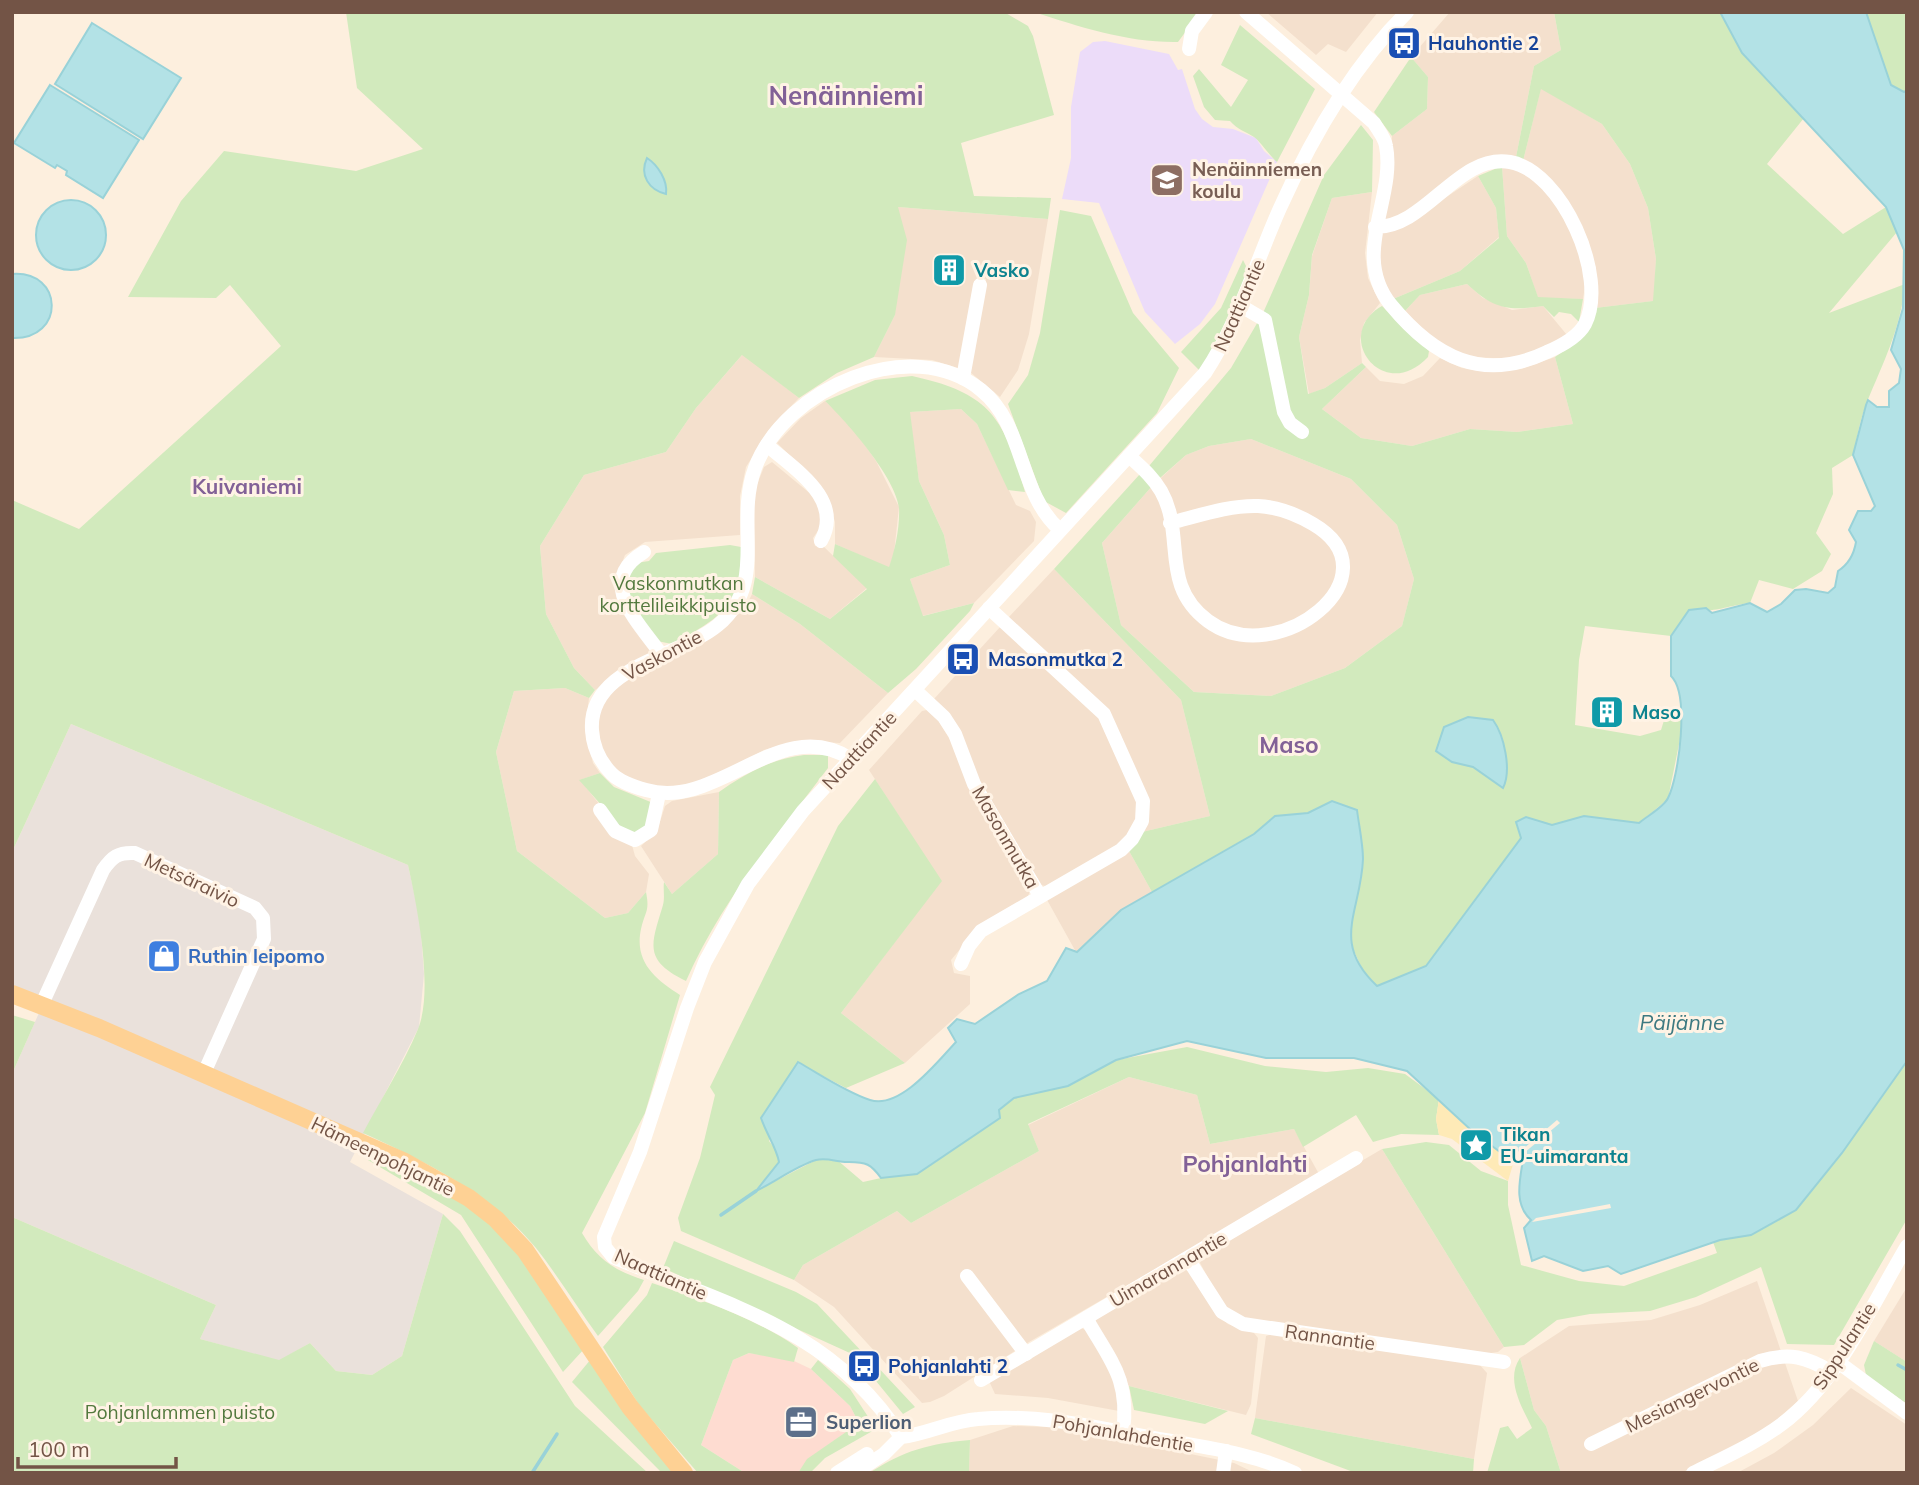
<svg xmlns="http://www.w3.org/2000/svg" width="1919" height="1485" viewBox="0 0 1919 1485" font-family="Mulish,sans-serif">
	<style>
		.residential { fill: #f4e0cd }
		.commercial { fill: #fedcd1 }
		.industrial { fill: #eae1db }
		.education { fill: #ecdcf9 }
		.green { fill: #d2eabd }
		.sand { fill: #feeab7 }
		.water { fill: #b3e2e6; stroke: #99d2d8; stroke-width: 2 }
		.pier { fill: #fdefde }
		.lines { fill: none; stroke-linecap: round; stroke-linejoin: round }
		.stream { stroke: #99d2d8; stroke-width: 3.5 }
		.minor { stroke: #fff; stroke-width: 14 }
		.major { stroke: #fed194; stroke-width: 18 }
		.labels { text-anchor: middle; stroke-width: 6; stroke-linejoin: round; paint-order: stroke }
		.transit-label { font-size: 19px; font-weight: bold; fill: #164399; stroke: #fff3e5; text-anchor: start }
		.education-label { font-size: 19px; font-weight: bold; fill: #785e54; stroke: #fff3e5; text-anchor: start }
		.culture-label { font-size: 19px; font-weight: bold; fill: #0d838f; stroke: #fff3e5; text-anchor: start }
		.street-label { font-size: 19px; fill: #735446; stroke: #fff3e5 }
		.park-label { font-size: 19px; fill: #53793e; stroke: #fff3e5 }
		.shop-label { font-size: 19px; font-weight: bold; fill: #366cbe; stroke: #fff3e5; text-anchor: start }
		.service-label { font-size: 19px; font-weight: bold; fill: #4e5e75; stroke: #fff3e5; text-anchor: start }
		.neighbourhood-label { font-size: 21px; font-weight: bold; fill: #826197; stroke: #fff3e5 }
		.water-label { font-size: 21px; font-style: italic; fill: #3d7981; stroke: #fff3e5 }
		.quarter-label { font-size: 23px; font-weight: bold; fill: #826197; stroke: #fff3e5 }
		.district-label { font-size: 26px; font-weight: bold; fill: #826197; stroke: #fff3e5 }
	</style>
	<rect width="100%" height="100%" fill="#fdefde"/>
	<!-- residential -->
	<g class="residential">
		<path d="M1266,12H1378L1346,52L1328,44L1316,55Z"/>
		<path d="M1450,12H1554L1561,50L1534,66L1516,157L1508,156L1397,217L1382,222L1389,189L1392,136L1427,109L1428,77L1411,57Z"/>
		<path d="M1541,88L1602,124L1630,164L1648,208L1656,259L1654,301L1595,308L1596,268L1577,221L1523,161Z"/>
		<path d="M1502,166L1520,169L1545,189L1570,228L1587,272L1583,299L1538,298L1526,263L1507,236Z"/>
		<path d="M1478,176L1496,208L1499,237L1460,271L1393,299L1383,279L1377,255L1378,233L1403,226Z"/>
		<path d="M1372,192L1365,253L1368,278L1380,303L1364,323L1360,340L1362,363L1325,388L1309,394L1299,337L1309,295L1312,256L1332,198Z"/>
		<path d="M898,207L1048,219L1029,334L1018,370L1000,397L970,372L986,279L977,277L961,369L932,360L874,357L895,315Z"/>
		<path d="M1467,284L1483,298L1512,310L1543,306L1567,335L1520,359L1466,357L1440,347L1405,311L1420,295Z"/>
		<path d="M743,354L799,398L771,427L746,467L740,496V535L645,542L625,555L616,578L617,603L653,652L595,690L574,668L546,614L540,546L584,475L666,452L696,408Z"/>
		<path d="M1555,357L1573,424L1517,432L1470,429L1412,446L1361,438L1322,409L1366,367L1380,381L1404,384L1423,376L1440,358L1462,368L1490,372L1521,369Z"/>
		<path d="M825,401L850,424L876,461L899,507L894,553L889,568L835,544V522L828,500L807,472L777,443L801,418Z"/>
		<path d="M961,409L977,424L1016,505L1030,511L1036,522L1034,541L974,603L922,616L910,579L950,565L944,535L919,481L909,412Z"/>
		<path d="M1251,439L1351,479L1397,525L1414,579L1402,626L1345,668L1271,696L1194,692L1121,625L1102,543L1153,485L1186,455L1209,446Z"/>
		<path d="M772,462L812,495L822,508V525L813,538L815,546L824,547L867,588L830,619L755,577L754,492L764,467Z"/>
		<path d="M1054,569L1181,700L1210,816L1142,832L1146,823L1110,715L1008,618Z"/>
		<path d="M752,594L800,624L888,693L840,743L797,741L764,750L704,783L676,789L647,785L621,775L606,761L596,729L601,706L616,686L723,628L746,606Z"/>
		<path d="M1001,626L1096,712L1137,803V820L1129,835L1118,846L1046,886L1040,885L933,700Z"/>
		<path d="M565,688L589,698L585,731L593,763L600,773L580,780L632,845L635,856L649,874L646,892L628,913L605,918L517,851L496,752L514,691Z"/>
		<path d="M927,710L938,720L952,743L1031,889L1028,896L966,942L951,960L954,973L970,976V1004L905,1063L841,1013L941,881L869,770L922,711Z"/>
		<path d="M719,792L718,854L672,894L641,846L657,831L665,806L672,801Z"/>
		<path d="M1129,851L1152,892L1121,910L1076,952L1046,898Z"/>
		<path d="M1129,1077L1197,1095L1210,1144L1294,1129L1319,1174L1029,1342L944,1396L930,1402L922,1403L834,1307L794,1280L803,1265L897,1211L911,1223L1039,1151L1028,1125Z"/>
		<path d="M1382,1149L1504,1347L1498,1352L1484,1354L1243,1318L1224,1307L1200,1263L1203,1254Z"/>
		<path d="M1174,1270H1186L1191,1273L1219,1316L1228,1324L1254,1333L1258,1338L1251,1404L1246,1415L1129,1386L1096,1323V1318Z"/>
		<path d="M1757,1281L1798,1401L1759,1435L1681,1473H1561L1546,1426L1534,1410L1520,1358L1569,1326L1651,1320L1700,1305Z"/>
		<path d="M1907,1287V1362L1874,1341Z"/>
		<path d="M1080,1327L1087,1331L1115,1380L1119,1411L1048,1398L995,1394L989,1381Z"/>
		<path d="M1272,1334L1479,1364L1487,1373L1474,1459L1255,1418L1266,1336Z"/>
		<path d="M1851,1388L1907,1425V1473H1737L1774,1453L1813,1425Z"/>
		<path d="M1013,1426L1052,1427L1128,1441L1234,1463L1255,1473H969L970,1440Z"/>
	</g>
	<!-- commercial -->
	<path class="commercial" d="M749,1353L792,1360L811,1369L850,1406L859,1423L808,1459L798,1473H745L701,1445L733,1360Z"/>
	<!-- industrial -->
	<path class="industrial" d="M71,724L408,865L420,919L424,974L419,1027L350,1162L443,1214L402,1356L372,1375L336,1371L310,1343L279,1361L200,1339L216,1305L12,1217V1074L46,997L12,987V852Z"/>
	<!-- education -->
	<path class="education" d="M1105,41L1169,54L1178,70L1182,69L1195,109L1202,119L1213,127L1233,129L1256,138L1264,151L1277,162L1215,304L1200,324L1175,344L1145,312L1099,203L1062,199L1071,158V107L1080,52L1093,42Z"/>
	<!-- green -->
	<g class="green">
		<path d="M346,12H1004L1028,26L1033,36L1054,115L961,143L974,196L1051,198L1048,219L898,207L907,240L895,315L874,357L837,373L799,398L742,355L696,408L666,452L584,475L540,546L546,614L574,668L595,690L589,698L565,688L514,691L496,752L517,851L605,918L628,913L646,892C650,912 645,911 641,929C634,962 655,979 680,995L645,1113L582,1233C597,1259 615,1271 644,1280L638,1291L598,1336C577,1307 558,1276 536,1248C492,1194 424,1161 363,1133C381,1099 403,1065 418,1029C434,990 417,906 408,865L71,724L12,852V500L79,529L281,346L230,285L216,298L128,297L181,201L224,151L356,171L423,149L357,88Z"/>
		<path d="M1034,12H1200L1178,42C1129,43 1080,27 1034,12Z"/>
		<path d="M1554,12H1720L1742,53L1804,118L1767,164L1843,234L1886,207L1897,232L1829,313L1905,284C1901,328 1883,363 1867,402C1860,419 1857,438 1853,455L1832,468L1833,494L1816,533L1831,554L1822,571L1793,589L1759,580L1750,603C1724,606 1717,613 1689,610L1671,636L1585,626L1579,660L1575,725L1640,736L1661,730L1666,714L1673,713L1684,719L1668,799L1639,823L1584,816L1552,825L1526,817L1516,822L1522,838L1426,966L1377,986L1364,973L1349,940L1363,859L1332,801L1308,813L1275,816L1255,834L1152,892L1129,851L1142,832L1210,816L1181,700L1054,569L1140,474L1153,485L1102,543L1121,625L1194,692L1271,696L1345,668L1402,626L1414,579L1397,525L1351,479L1251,439L1209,446L1186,455L1160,478L1149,466L1231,368L1263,313L1324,175L1361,125L1373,140L1372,192L1332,198L1312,255L1309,295L1299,337L1308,394L1325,388L1362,363L1366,367L1322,409L1361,438L1412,446L1470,429L1517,432L1573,424L1555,357L1578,341L1595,308L1653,301L1656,259L1648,208L1630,164L1602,124L1541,89L1523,161L1516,157L1534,66L1561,50Z"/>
		<path d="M1866,12H1907V90L1904,92L1891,85Z"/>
		<path d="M1240,25L1315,89L1277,162C1269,155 1259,140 1254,137C1245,131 1238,130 1230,121L1215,120L1204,107L1193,76L1199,69L1231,107L1248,80L1221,65Z"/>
		<path d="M1411,57L1428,77L1427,109L1392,136L1374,112Z"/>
		<path d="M1502,166L1507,236L1526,263L1538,297L1583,299L1579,322L1571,314L1559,312L1554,317L1543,306C1507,311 1494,309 1467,284L1420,295L1405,311L1393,299L1460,271L1499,238L1496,208L1478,176Z"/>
		<path d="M1060,210L1091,216L1133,313L1179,368L1157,413L1066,513L1044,501L1008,404L1028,375L1040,333Z"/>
		<path d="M1243,260L1248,270L1219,341L1199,370L1181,352L1221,308Z"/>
		<path d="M1382,306L1429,351L1428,357C1383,405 1331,335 1382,306Z"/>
		<path d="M912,376C990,393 1004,417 1025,492L1008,490L977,424L961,409L910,412L919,481L944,535L950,565L910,579L923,616L974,603L970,611L916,669L888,693L800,624L752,594L755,577L830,619L867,589L833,556L835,544L889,567C895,550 900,527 899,508C896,478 847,422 825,401L875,380Z"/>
		<path d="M730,545L741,547C744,605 719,619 672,644L657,641C637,613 616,597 636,563L649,561L656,553Z"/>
		<path d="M804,755H828V768C776,837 721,901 686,981C643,960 651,945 663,905C665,897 663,890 664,882L672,894L718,854L719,792C746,773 771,759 804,755Z"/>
		<path d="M600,773L614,787L653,803L644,832L627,834L579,780Z"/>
		<path d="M875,779L942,881L841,1013L905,1063L846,1088L798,1063L769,1141L777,1151L779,1163L758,1190L816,1160L836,1159L863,1182L881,1178L1017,1097L1068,1086L1116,1060L1187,1047L1265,1066L1326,1072L1368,1068L1405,1074L1439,1099L1436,1119L1439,1135L1401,1134L1373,1142L1356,1115L1303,1147L1294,1129L1210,1144L1197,1095L1129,1077L1028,1124L1039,1151L911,1223L897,1211L803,1265L794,1280L681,1231L678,1218L700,1158L715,1095L710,1087L838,826Z"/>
		<path d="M12,1015L35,1022L12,1074Z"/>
		<path d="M1907,1061V1219L1834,1345L1787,1344L1761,1267L1696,1297L1650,1311L1590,1314L1557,1320L1524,1345L1504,1347L1382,1149L1426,1142L1449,1145L1481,1171L1508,1181V1205L1521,1265L1579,1281L1624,1286L1717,1253L1713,1242L1720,1240Z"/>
		<path d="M370,1157L402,1168L457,1197L490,1224L518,1251L585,1348L563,1372L461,1215L368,1160Z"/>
		<path d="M443,1214L460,1231L575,1406L648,1473H12V1217L216,1305L200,1339L279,1360L310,1343L336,1371L372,1375L402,1356Z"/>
		<path d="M674,1241L796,1292L817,1304L865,1355L863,1359L663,1268Z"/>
		<path d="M652,1283C701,1300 756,1318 798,1348L794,1362L749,1353L733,1360L701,1445L745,1473H698L639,1405L603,1347L647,1295Z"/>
		<path d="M1874,1341L1907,1362V1404L1866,1375L1864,1365Z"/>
		<path d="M1520,1358L1534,1410L1546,1426L1561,1473H1487L1500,1428L1508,1426L1517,1439L1532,1428C1522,1407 1505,1380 1520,1358Z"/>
		<path d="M591,1359L677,1473H662L572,1382Z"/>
		<path d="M818,1360L850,1389L876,1429L825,1458L810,1473H798L807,1459L859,1423L850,1406L811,1369Z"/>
		<path d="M873,1362L915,1407L903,1414L876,1381L879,1377L869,1366Z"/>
		<path d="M1129,1386L1228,1411L1205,1424L1134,1410Z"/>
		<path d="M1255,1418L1474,1459L1473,1473H1356L1251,1434Z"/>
		<path d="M970,1440L969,1473H869C905,1450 928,1444 970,1440Z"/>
	</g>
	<!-- sand -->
	<path class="sand" d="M1439,1099L1471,1130L1500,1152L1517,1151L1508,1181L1452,1139L1439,1135L1436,1119Z"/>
	<!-- water -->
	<g class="water">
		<path d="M1720,12H1866L1891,85L1904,92L1907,90V1061L1842,1153L1796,1210L1751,1235L1720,1240L1621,1274L1608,1266L1583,1271L1544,1256L1532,1261L1524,1228L1531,1220C1512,1203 1521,1176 1524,1153L1522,1150L1500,1152L1471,1130L1407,1071L1354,1058H1266L1187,1041L1116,1060L1068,1086L1014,1098L999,1110L1000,1118L917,1174L881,1178C871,1164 866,1162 849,1162C839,1163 828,1157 816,1160C796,1166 775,1182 756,1191L779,1162C777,1149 766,1133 761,1118L798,1062C821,1075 846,1092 870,1100C900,1110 938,1061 956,1042L948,1028L957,1019L975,1024L1019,994L1047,981L1066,948L1077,952L1121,910L1254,834L1275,816L1308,813L1332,801L1357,810C1359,826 1363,844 1363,859C1361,912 1330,942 1377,986L1426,966L1521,838L1516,822L1526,817L1552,825L1584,816L1639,823C1647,816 1664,807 1668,798C1679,776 1690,694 1671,676V636L1689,610L1706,608L1712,613L1750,603L1767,612L1781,604L1795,590L1806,589L1828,593L1835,587L1838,571C1849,564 1854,554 1856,542L1849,530L1858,511H1871L1875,506L1853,455L1866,405L1868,400L1877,407H1889V391L1899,383L1901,369L1891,350L1903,308L1904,250L1886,207L1742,53Z"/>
		<path d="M92,23L181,78L143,139L55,84Z"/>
		<path d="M50,85L139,140L103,198L66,175L67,171L57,165L55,168L14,143Z"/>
		<path d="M647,158C658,165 668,181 666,194C649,190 639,175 647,158Z"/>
		<circle cx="71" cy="235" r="35"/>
		<path d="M12,274C64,270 66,340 12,338Z"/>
		<path d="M1468,717L1493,720C1504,735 1512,770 1503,788L1473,767L1452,762L1436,751L1444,727Z"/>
	</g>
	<!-- pier -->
	<g class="pier">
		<path d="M1557,1120L1560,1123L1524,1153L1522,1150Z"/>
		<path d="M1610,1204L1611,1208L1532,1222L1536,1218Z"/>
	</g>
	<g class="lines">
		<!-- stream -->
		<g class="stream">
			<path d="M721,1215L756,1191"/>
			<path d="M1898,1365L1907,1370"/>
			<path d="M532,1473L557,1434"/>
		</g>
		<!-- minor -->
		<g class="minor">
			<path d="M1246,12L1374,123C1378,130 1385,138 1386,146C1396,199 1350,254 1391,305C1434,357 1482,383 1547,352C1561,346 1578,337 1585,324C1609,277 1562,171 1510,162C1458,153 1426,228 1375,227"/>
			<path d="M1189,49L1192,31L1206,12"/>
			<path d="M1241,306L1265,320L1284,412L1290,423L1302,432"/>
			<path d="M963,378L980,285"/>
			<path d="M767,445C795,470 844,499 821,541"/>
			<path d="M1129,456C1141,467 1153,477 1161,491C1186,535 1159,585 1208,621C1277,672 1400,575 1313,524C1296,514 1278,507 1258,506C1229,505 1198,516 1170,523"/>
			<path d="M644,552C595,581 638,622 661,654"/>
			<path d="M915,690L944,717L955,734L974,784L1040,896"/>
			<path d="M851,759C780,713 718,811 646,790C635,787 620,782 612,774C600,762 593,747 592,730C588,666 680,657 718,625C769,582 734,525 755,468C785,388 911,333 981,390C1026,426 1017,492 1060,530"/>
			<path d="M600,810L615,831L635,840L651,830L659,794"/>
			<path d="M961,964L969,946L981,931L1121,850L1132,839L1142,821L1143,801L1104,714L989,608"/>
			<path d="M42,1004L103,870C112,857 118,852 135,853L255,908L263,918L264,939L204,1073"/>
			<path d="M1188,1259L1222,1312L1243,1324L1504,1362"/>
			<path d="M967,1276L1026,1354"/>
			<path d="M1086,1318C1111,1362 1130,1379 1123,1432"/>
			<path d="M1838,1362L1907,1413"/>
			<path d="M981,1380L1356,1158"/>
			<path d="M901,1437C832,1328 724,1304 613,1257L605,1247L604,1237L640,1152L687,1008L705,962L748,884L803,811L1205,373C1239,322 1255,264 1280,208C1311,139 1353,66 1407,12"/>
			<path d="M1591,1444L1760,1361C1790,1352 1806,1357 1832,1372"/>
			<path d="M837,1473L867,1454"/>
			<path d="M855,1473L884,1454L901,1437C928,1434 950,1421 978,1419C1041,1413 1103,1429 1165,1440C1209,1448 1254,1454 1295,1473"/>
			<path d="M1223,1473L1226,1451"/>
			<path d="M1693,1473C1723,1458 1755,1444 1782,1424C1839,1381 1871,1306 1907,1246"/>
		</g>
		<!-- major -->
		<path class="major" d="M12,994L99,1028L405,1162L469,1198L496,1219L525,1250L630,1407L684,1473"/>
	</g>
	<!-- icons -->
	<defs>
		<g id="bus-square" transform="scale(1.75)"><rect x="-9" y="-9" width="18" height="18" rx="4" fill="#1a4fb4" stroke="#fff3e5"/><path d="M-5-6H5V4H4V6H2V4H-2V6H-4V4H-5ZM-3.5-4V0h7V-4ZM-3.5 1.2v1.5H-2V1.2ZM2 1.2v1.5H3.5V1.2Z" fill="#fff"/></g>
		<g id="school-square" transform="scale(1.75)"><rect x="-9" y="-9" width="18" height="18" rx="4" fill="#8d6e63" stroke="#fff3e5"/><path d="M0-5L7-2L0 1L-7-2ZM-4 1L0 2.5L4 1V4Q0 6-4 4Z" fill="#fff"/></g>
		<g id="building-square" transform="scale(1.75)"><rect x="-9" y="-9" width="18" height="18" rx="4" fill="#0f9aa8" stroke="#fff3e5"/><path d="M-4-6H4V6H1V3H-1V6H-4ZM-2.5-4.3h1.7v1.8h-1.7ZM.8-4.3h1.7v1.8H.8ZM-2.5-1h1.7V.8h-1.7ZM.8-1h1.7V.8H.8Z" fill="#fff"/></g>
		<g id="shop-square" transform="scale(1.75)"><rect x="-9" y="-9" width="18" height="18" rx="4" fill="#3f7fe0" stroke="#fff3e5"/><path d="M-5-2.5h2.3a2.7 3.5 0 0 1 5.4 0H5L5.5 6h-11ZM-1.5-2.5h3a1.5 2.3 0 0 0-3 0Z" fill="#fff"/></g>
		<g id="sight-square" transform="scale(1.75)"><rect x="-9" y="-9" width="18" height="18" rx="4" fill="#0f9aa8" stroke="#fff3e5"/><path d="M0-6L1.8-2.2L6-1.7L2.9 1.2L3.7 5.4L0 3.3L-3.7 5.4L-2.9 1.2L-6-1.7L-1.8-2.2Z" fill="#fff"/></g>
		<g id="office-square" transform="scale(1.75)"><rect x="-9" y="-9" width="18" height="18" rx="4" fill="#5c6f8a" stroke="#fff3e5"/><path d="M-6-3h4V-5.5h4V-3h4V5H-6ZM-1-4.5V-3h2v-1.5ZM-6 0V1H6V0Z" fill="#fff"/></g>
	</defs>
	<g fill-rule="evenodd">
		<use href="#bus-square" x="1404" y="43"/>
		<use href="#school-square" x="1167" y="180"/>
		<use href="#building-square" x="949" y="270"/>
		<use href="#bus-square" x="963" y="659"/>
		<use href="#building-square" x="1607" y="712"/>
		<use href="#shop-square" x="164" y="956"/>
		<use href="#sight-square" x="1476" y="1145"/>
		<use href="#bus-square" x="864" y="1366"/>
		<use href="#office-square" x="801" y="1422"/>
	</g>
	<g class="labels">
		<!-- transit labels -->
		<g class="transit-label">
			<text x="1428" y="50">Hauhontie 2</text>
			<text x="988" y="666">Masonmutka 2</text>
			<text x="888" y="1373">Pohjanlahti 2</text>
		</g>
		<!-- education labels -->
		<g class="education-label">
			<text x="1192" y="176">Nenäinniemen<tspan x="1192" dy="22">koulu</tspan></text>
		</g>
		<!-- culture labels -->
		<g class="culture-label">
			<text x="974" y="277">Vasko</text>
			<text x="1632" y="719">Maso</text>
			<text x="1500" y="1141">Tikan<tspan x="1500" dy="22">EU-uimaranta</tspan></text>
		</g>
		<!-- street labels -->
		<g class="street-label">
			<text transform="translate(1239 305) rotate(-66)" y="7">Naattiantie</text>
			<text transform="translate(662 655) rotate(-28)" y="7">Vaskontie</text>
			<text transform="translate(859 750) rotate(-47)" y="7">Naattiantie</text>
			<text transform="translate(1006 837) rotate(60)" y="7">Masonmutka</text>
			<text transform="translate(192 880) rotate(25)" y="7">Metsäraivio</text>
			<text transform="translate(383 1156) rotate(26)" y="7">Hämeenpohjantie</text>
			<text transform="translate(1168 1269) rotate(-30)" y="7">Uimarannantie</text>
			<text transform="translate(661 1274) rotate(24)" y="7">Naattiantie</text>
			<text transform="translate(1330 1337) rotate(8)" y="7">Rannantie</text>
			<text transform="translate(1844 1346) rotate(-57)" y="7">Sippulantie</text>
			<text transform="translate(1692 1395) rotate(-26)" y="7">Mesiangervontie</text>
			<text transform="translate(1123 1433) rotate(10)" y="7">Pohjanlahdentie</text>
		</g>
		<!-- park labels -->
		<g class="park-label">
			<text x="678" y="590">Vaskonmutkan<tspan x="678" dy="22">korttelileikkipuisto</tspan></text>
			<text x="180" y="1419">Pohjanlammen puisto</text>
		</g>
		<!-- shop labels -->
		<g class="shop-label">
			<text x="188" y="963">Ruthin leipomo</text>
		</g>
		<!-- service labels -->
		<g class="service-label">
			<text x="826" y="1429">Superlion</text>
		</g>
		<!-- neighbourhood labels -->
		<g class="neighbourhood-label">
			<text x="247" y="494">Kuivaniemi</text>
		</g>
		<!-- water labels -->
		<g class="water-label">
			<text x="1682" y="1030">Päijänne</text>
		</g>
		<!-- quarter labels -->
		<g class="quarter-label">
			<text x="1289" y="753">Maso</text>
			<text x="1245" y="1172">Pohjanlahti</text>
		</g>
		<!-- district labels -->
		<g class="district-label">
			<text x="846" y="105">Nenäinniemi</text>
		</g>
	</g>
	<!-- border -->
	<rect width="1919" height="1485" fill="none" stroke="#735446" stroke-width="28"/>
	<!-- scale -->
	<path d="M18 1457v10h158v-10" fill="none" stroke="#735446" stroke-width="3.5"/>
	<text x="28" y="1457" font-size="21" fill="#735446" stroke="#fff3e5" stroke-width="5" paint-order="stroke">100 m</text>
</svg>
